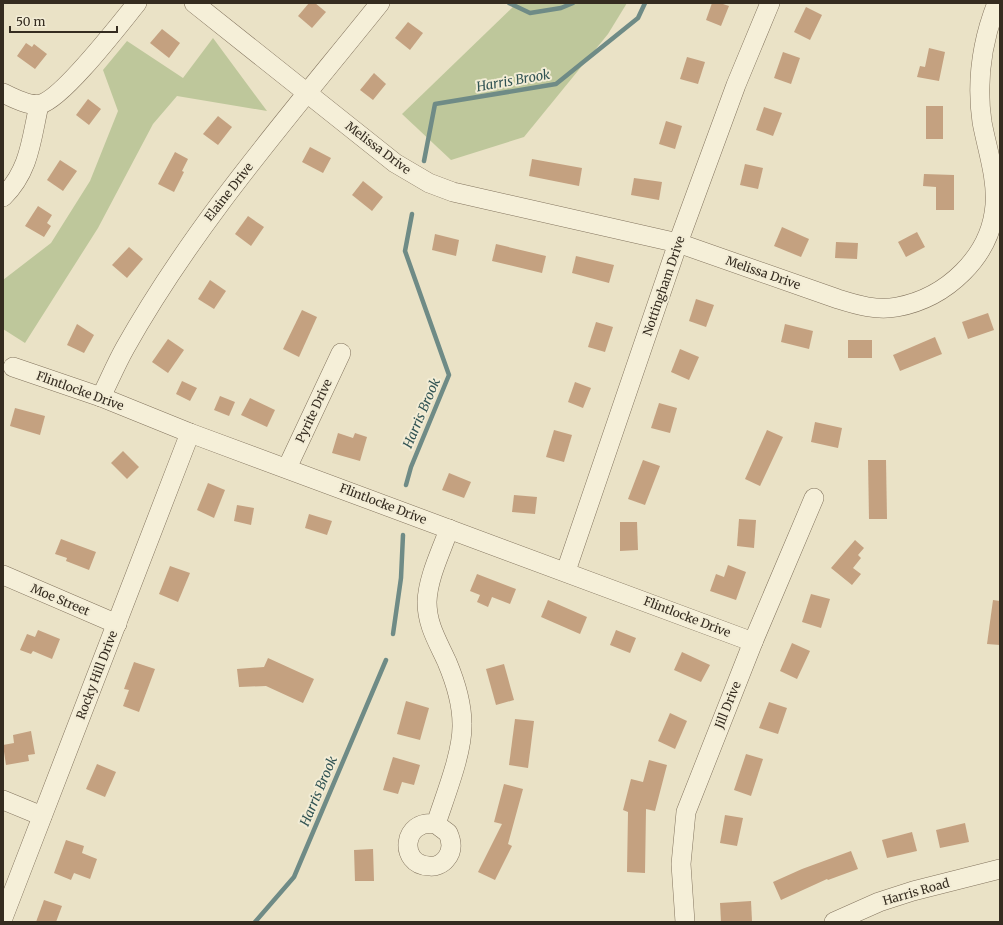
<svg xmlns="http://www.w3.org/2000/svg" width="1003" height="925" viewBox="0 0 1003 925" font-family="Merriweather,serif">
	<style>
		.green { fill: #bec79b }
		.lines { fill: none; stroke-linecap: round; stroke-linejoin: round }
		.stream { stroke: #6f8b86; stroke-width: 4.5 }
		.building { fill: #c4a180 }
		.minor-casing { stroke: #83745e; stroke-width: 20 }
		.minor { stroke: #f5efd8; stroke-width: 19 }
		.labels { text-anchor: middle; stroke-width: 4; stroke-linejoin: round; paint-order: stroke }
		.street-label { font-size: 12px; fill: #352c20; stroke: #f2ecd5 }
		.water-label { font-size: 13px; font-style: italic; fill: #315353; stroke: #f2ecd5 }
	</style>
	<rect width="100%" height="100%" fill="#eae2c6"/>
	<!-- green -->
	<g class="green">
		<path d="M517,3H627L608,34L524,137L451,160L402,114Z"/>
		<path d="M213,38L267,111L177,96L153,124L98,228L25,343L3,329V280L51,243L90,181L118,111L103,70L127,41L183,78Z"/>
	</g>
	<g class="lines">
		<!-- stream -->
		<g class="stream">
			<path d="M509,3L530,13L561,8L573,3"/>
			<path d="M424,161L435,104L556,84L638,18L645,3"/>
			<path d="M406,485L411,467L449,375L405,251L412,214"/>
			<path d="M393,634L401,578L403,535"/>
			<path d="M255,922L294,877L386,660"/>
		</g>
	</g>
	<!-- building -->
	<g class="building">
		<path d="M309,3H315L326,12L312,28L298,16Z"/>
		<path d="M712,3H720L729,6L721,26L706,20Z"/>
		<path d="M806,7L822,15L810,40L794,32Z"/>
		<path d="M408,22L423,33L410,50L395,38Z"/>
		<path d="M162,29L180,43L169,58L150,43Z"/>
		<path d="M26,43L32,47L34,44L47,54L35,69L17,56Z"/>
		<path d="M929,48L945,52L939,81L917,77L920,66L925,67Z"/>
		<path d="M783,52L800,58L791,84L774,78Z"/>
		<path d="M687,57L705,62L698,84L680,79Z"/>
		<path d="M374,73L386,84L373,100L360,90Z"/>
		<path d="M88,99L101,109L89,125L76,115Z"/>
		<rect x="926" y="106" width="17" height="33"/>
		<path d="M764,107L782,113L773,136L756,130Z"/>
		<path d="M218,116L232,127L218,145L203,134Z"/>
		<path d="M666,121L682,126L675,149L659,144Z"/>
		<path d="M310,147L331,158L323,173L302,162Z"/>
		<path d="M175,152L188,159L182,171L184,172L174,192L158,184Z"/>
		<path d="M532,159L582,168L579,186L529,176Z"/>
		<path d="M60,160L77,171L63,191L47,180Z"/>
		<path d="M745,164L763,168L758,189L740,185Z"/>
		<path d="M924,174L954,175V210H936V187L923,186Z"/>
		<path d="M634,178L662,182L659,200L631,195Z"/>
		<path d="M363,181L383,197L372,211L352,195Z"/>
		<path d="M38,206L52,215L47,223L51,226L44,237L25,226Z"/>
		<path d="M248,216L264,227L251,246L235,234Z"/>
		<path d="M782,227L809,239L801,257L774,246Z"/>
		<path d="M917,232L925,247L906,257L898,242Z"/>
		<path d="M435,234L459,240L456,256L432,250Z"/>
		<path d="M836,242L858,243L857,259L835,258Z"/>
		<path d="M496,244L546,256L542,273L492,261Z"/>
		<path d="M129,247L143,259L127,278L112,265Z"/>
		<path d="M576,256L614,265L609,283L572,273Z"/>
		<path d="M210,280L226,291L214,309L198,299Z"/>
		<path d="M696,299L714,305L706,327L689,321Z"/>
		<path d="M302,310L317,317L299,357L283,349Z"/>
		<path d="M988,313L994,330L968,339L962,322Z"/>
		<path d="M596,322L613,327L605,352L588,347Z"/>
		<path d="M77,324L94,335L84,353L67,345Z"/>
		<path d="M785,324L813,331L809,349L781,342Z"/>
		<path d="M935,337L942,354L900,371L893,355Z"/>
		<path d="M168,339L184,350L168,373L152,362Z"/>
		<rect x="848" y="340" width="24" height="18"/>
		<path d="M680,349L699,357L689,380L671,372Z"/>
		<path d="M182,381L197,388L190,401L176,394Z"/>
		<path d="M575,382L591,388L583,408L568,402Z"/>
		<path d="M220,396L235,402L229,416L214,410Z"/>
		<path d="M250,398L275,410L267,427L241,415Z"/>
		<path d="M659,403L677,408L670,433L651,428Z"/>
		<path d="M15,408L45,416L40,435L10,426Z"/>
		<path d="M815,422L842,428L838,448L811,442Z"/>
		<path d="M554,430L572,435L564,462L546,457Z"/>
		<path d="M767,430L783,437L760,486L745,479Z"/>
		<path d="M338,433L353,438L355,433L367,437L360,461L332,453Z"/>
		<path d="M123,451L139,467L127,479L111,463Z"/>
		<path d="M643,460L660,466L645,505L628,499Z"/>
		<path d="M868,460H886L887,519H869Z"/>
		<path d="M449,473L471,482L464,498L442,490Z"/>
		<path d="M208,483L225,490L214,518L197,510Z"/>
		<path d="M514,495L537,497L535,514L512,512Z"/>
		<path d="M237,505L254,508L251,525L234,521Z"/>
		<path d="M309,514L332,521L327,535L305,528Z"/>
		<path d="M739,519L756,520L754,548L737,546Z"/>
		<path d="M620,522H637L638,550L620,551Z"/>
		<path d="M61,539L96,552L89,570L66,561L67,558L55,554Z"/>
		<path d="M855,540L864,548L858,555L861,558L853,568L861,574L852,585L831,568Z"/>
		<path d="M728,565L746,572L736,600L710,591L716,574L724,577Z"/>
		<path d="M170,566L190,573L178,602L159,594Z"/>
		<path d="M477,574L516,589L510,604L492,597L488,607L477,602L480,595L470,591Z"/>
		<path d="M811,594L830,599L821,628L802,622Z"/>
		<path d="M548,600L587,617L580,634L541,617Z"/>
		<path d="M993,600L1000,601V645L987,644Z"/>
		<path d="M38,630L60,639L52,659L33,651L31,654L20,650L27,634L35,637Z"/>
		<path d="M616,630L636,638L630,653L610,645Z"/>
		<path d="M792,643L810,651L797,679L780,671Z"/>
		<path d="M682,652L710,665L701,682L674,670Z"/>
		<path d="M268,658L314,679L303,703L266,686L239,687L237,669L264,667Z"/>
		<path d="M134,662L155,669L139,712L123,706L129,690L124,689Z"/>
		<path d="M504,664L514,700L496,705L486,669Z"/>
		<path d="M406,701L429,708L420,740L397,734Z"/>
		<path d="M769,702L787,708L778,734L759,728Z"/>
		<path d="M670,713L687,721L675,749L658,741Z"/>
		<path d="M515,719L534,721L528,768L509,765Z"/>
		<path d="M31,731L35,754L28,755L29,761L6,765L3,745L14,743L13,735Z"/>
		<path d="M746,754L763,759L751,796L734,790Z"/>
		<path d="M393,757L420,765L414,785L402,782L398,794L383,790Z"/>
		<path d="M649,760L667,765L655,811L646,809L645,873L627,872L628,812L623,810L631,779L643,782Z"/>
		<path d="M97,764L116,772L105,797L86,789Z"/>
		<path d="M504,784L523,789L508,844L512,846L495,880L478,872L502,824L494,822Z"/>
		<path d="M725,815L743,818L737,846L720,843Z"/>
		<path d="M965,823L969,842L940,848L936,830Z"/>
		<path d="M912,832L917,851L887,858L882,840Z"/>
		<path d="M66,840L84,846L82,853L97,859L90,879L74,873L71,880L54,873Z"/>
		<path d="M373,849L374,881H355L354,850Z"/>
		<path d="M851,851L858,869L828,880L827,879L781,900L773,882L802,869Z"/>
		<path d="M44,900L62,906L56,922H36Z"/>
		<path d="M751,901L752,921L721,922L720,903Z"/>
	</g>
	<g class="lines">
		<!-- minor casing -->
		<g class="minor-casing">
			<g id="minor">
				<path d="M194,3L395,163L429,183L453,192L678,243L838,299C857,305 877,311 897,307C946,298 991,257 995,205C997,177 987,149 982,122C976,80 982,41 997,3"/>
				<path d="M3,93C13,98 30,107 41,104C64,97 119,25 137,3"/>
				<path d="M3,197C30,170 31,140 39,105"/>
				<path d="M13,367L101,397L190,433L753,642"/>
				<path d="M101,397C109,381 116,364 125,348C195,223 291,114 380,3"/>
				<path d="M287,468L341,353"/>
				<path d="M566,571L678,243L736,85L770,3"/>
				<path d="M3,575L117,624"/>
				<path d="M3,800L42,816"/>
				<path d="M436,824L448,833C452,842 453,851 446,859C442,864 435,867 429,866C398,865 402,818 436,824C445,796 463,752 462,724C462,702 455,681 447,662C438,642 427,625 427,602C428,577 441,552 449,529"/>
				<path d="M3,918L190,433"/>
				<path d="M685,922L681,864L686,812L753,642L814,498"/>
				<path d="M834,922L879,902L913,891L1000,869"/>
			</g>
		</g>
		<!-- minor -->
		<use href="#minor" class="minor"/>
	</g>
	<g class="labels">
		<!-- street labels -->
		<g class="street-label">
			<text transform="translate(378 148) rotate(37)" y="4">Melissa Drive</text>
			<text transform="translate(229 192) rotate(-52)" y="4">Elaine Drive</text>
			<text transform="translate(763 273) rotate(19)" y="4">Melissa Drive</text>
			<text transform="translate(664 286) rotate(-71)" y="4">Nottingham Drive</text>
			<text transform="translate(80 391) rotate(20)" y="4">Flintlocke Drive</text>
			<text transform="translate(314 411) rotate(-65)" y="4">Pyrite Drive</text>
			<text transform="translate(383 504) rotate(21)" y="4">Flintlocke Drive</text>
			<text transform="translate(60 600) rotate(23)" y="4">Moe Street</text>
			<text transform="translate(687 617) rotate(21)" y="4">Flintlocke Drive</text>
			<text transform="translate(97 675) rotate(-69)" y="4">Rocky Hill Drive</text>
			<text transform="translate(728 705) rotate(-68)" y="4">Jill Drive</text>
			<text transform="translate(916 892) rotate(-16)" y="4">Harris Road</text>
		</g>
		<!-- water labels -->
		<g class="water-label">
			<text transform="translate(513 80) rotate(-10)" y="5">Harris Brook</text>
			<text transform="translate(421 413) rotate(-67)" y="5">Harris Brook</text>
			<text transform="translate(318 791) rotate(-67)" y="5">Harris Brook</text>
		</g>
	</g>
	<!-- border -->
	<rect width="1003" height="925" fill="none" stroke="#352c20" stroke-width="8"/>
	<!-- scale -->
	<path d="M10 26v6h107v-6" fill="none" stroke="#352c20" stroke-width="2"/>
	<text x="16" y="26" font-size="12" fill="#352c20" stroke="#f2ecd5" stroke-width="3" paint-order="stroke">50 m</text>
</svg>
